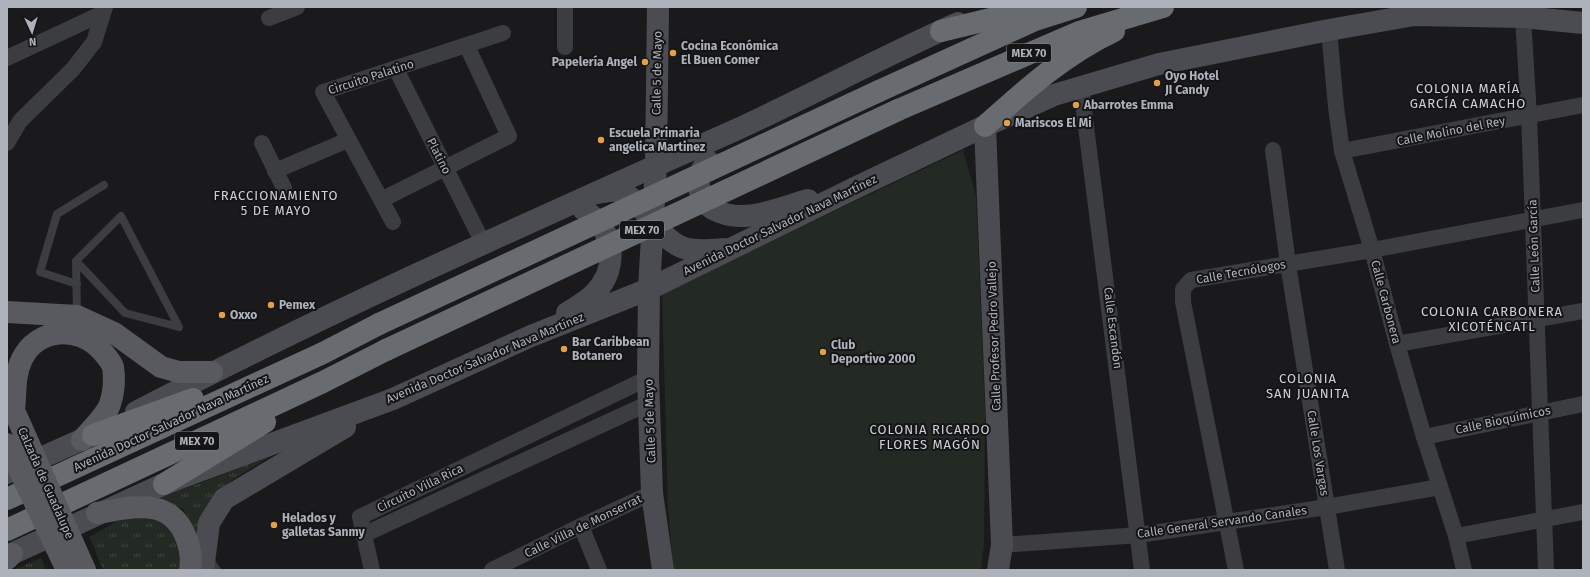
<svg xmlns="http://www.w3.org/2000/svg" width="1590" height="577" viewBox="0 0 1590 577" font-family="'Fira Sans',sans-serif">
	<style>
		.grass { fill: url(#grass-tufts) }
		.pitch { fill: #222a23 }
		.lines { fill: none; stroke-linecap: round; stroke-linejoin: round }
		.lane { stroke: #3b3d41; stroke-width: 8 }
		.street { stroke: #3b3d41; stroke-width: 16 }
		.secondary { stroke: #4a4c51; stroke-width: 22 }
		.primary { stroke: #585a60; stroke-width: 22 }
		.highway { stroke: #686c71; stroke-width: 22 }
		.primary-bridge { stroke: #585a60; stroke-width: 22 }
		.highway-bridge { stroke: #686c71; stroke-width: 22 }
		.poi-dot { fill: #e49f4a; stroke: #151517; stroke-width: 1.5 }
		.labels { text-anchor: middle; stroke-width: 4; stroke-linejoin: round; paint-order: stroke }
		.shield { fill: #151517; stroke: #80848a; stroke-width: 1 }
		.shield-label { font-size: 11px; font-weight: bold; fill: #aeb3bb }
		.poi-label { font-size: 12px; font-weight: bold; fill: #aeb3bb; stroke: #151517; text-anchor: start }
		.street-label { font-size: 12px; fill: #aeb3bb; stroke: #151517 }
		.neighbourhood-label { font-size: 13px; letter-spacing: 1px; fill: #ced2d7; stroke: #151517 }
	</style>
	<defs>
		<pattern id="grass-tufts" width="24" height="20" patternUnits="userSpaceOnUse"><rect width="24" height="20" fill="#222a23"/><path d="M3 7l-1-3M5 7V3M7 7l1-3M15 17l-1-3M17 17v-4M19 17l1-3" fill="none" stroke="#404641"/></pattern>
	</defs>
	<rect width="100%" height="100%" fill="#1a1a1c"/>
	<!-- grass -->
	<g class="grass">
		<path d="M276,453L232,480L208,505L201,539L183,509L152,498L198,484Z"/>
		<path d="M149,515L172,527L185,570H103L90,537L124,517Z"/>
		<path d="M41,558L46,570H13Z"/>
	</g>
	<!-- pitch -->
	<path class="pitch" d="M963,150L976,196L985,411L984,544L981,570H673L668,507L662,293Z"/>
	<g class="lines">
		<!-- lane -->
		<g class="lane">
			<path d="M76,261L125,313L179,327L121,216L76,261L77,316"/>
			<path d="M77,284L40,272L57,214L104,185"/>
			<path d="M208,558L217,570"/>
		</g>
		<!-- street -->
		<g class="street">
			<path d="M565,7V47"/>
			<path d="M1523,17L1529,116L1546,570"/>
			<path d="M269,18L297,7"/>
			<path d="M1329,30L1336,107L1342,151L1372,250L1397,344L1424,437L1456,536L1464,570"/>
			<path d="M7,58L101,14"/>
			<path d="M396,69L483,243"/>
			<path d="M1081,87L1142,570"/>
			<path d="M7,143L20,121L73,69L94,42L105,7"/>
			<path d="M262,143L284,188"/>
			<path d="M1273,150L1288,264L1337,570"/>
			<path d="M1342,151L1583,105"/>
			<path d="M275,171L348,140"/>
			<path d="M381,200L509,136L467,46"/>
			<path d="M393,222L323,92L503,33"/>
			<path d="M1397,344L1583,311"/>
			<path d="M1424,437L1583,404"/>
			<path d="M581,526L599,570"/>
			<path d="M363,535L649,403"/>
			<path d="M1456,536L1583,512"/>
			<path d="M1002,545L1139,535L1327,507L1440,487"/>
			<path d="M372,570L360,517L648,378"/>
			<path d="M492,570L581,526L652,493"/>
			<path d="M1236,570L1183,302V289L1191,280L1372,250L1583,210"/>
		</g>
		<!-- secondary -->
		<g class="secondary">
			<path d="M658,7L656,165L649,289L648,378L652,493L663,570"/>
			<path d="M985,126L1002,545L998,570"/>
			<path d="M708,161C699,171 696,182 701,195C703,201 708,206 713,209C743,226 778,208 808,200"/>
			<path d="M598,193C603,192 611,190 616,191C641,194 656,239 684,248C697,252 711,250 724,249"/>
			<path d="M567,313C577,307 587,301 595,293C620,266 614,229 584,210"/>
			<path d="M136,412C333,309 537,219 740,128C813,94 884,56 958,23"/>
			<path d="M7,473L99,432"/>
			<path d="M7,556L164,484L393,399L531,336L649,289L859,186L985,126L1054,95L1159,64L1329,30L1414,15L1523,17L1583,23"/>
			<path d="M203,570L209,523L224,499L345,427"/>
		</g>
		<!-- primary -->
		<g class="primary">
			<path d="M7,312L77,316L114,333L161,367L179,372H212"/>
			<path d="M14,410C16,394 14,375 22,359C37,328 78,325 101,350C105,355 111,361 113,367C115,378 114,393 110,404C107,414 90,431 82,440"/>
			<path d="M97,513C131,508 169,495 186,537C190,547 192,558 190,570"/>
			<path d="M7,559L12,554"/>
		</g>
		<!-- highway -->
		<g class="highway">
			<path d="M941,31L1040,7"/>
			<path d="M879,91L1035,20L1076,7"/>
			<path d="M898,110L1079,32L1163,7"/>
			<path d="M985,126C1025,90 1065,54 1114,31"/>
			<path d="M93,435L193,399"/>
			<path d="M164,484L265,422"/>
			<path d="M7,499L323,353L379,324"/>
			<path d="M7,530L323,382L386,350"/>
		</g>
		<!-- primary-bridge -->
		<g class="primary-bridge">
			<path d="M16,415L85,570"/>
			<path d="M7,444L67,570"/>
		</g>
		<!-- highway-bridge -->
		<g class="highway-bridge">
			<path d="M379,324L879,91"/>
			<path d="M386,350L898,110"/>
		</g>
	</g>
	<!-- markers -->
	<g class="poi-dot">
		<circle cx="673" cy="53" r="4"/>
		<circle cx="645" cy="62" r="4"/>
		<circle cx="1157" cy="83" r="4"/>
		<circle cx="1076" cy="105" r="4"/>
		<circle cx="1007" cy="123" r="4"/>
		<circle cx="601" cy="140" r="4"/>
		<circle cx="271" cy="305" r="4"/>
		<circle cx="222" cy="315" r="4"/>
		<circle cx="564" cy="349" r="4"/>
		<circle cx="823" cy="352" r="4"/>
		<circle cx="274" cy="525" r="4"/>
	</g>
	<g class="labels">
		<!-- shield labels -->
		<g class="shield">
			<rect x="1007" y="44" width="44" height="18" rx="3"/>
			<rect x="620" y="221" width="44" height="18" rx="3"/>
			<rect x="175" y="432" width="44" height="18" rx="3"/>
		</g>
		<g class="shield-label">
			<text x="1029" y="57">MEX 70</text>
			<text x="642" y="234">MEX 70</text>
			<text x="197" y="445">MEX 70</text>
		</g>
		<!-- poi labels -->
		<g class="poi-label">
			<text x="681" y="50">Cocina Económica<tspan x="681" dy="14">El Buen Comer</tspan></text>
			<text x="637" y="66" text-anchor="end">Papelería Angel</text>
			<text x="1165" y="80">Oyo Hotel<tspan x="1165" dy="14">JI Candy</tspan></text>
			<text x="1084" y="109">Abarrotes Emma</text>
			<text x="1015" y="127">Mariscos El Mi</text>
			<text x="609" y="137">Escuela Primaria<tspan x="609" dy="14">angelica Martinez</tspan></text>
			<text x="279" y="309">Pemex</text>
			<text x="230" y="319">Oxxo</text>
			<text x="572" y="346">Bar Caribbean<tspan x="572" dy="14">Botanero</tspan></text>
			<text x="831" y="349">Club<tspan x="831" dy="14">Deportivo 2000</tspan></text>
			<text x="282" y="522">Helados y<tspan x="282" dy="14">galletas Sanmy</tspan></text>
		</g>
		<!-- street labels -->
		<g class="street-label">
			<text transform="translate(657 73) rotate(-89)" y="4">Calle 5 de Mayo</text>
			<text transform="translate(371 77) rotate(-18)" y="4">Circuito Palatino</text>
			<text transform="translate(1451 131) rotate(-11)" y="4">Calle Molino del Rey</text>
			<text transform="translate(439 156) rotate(63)" y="4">Platino</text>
			<text transform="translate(780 225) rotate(-26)" y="4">Avenida Doctor Salvador Nava Martínez</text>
			<text transform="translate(1534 246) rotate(-92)" y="4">Calle León García</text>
			<text transform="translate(1241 272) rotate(-10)" y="4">Calle Tecnólogos</text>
			<text transform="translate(1386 302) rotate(75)" y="4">Calle Carbonera</text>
			<text transform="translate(1113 328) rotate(83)" y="4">Calle Escandón</text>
			<text transform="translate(994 336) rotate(-92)" y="4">Calle Profesor Pedro Vallejo</text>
			<text transform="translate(485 358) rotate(-23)" y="4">Avenida Doctor Salvador Nava Martínez</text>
			<text transform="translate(1503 420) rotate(-12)" y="4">Calle Bioquímicos</text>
			<text transform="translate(650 421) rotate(-92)" y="4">Calle 5 de Mayo</text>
			<text transform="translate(171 423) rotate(-25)" y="4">Avenida Doctor Salvador Nava Martínez</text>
			<text transform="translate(1318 453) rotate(81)" y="4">Calle Los Vargas</text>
			<text transform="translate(46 483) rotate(66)" y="4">Calzada de Guadalupe</text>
			<text transform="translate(420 488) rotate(-26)" y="4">Circuito Villa Rica</text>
			<text transform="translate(1222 522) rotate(-8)" y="4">Calle General Servando Canales</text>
			<text transform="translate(583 526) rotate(-26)" y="4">Calle Villa de Monserrat</text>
		</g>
		<!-- neighbourhood labels -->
		<g class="neighbourhood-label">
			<text x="1468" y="93">COLONIA MARÍA<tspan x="1468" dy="15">GARCÍA CAMACHO</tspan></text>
			<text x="276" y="200">FRACCIONAMIENTO<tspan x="276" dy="15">5 DE MAYO</tspan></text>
			<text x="1492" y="316">COLONIA CARBONERA<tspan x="1492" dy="15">XICOTÉNCATL</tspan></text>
			<text x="1308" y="383">COLONIA<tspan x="1308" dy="15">SAN JUANITA</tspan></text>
			<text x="930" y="434">COLONIA RICARDO<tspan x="930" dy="15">FLORES MAGÓN</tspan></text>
		</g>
	</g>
	<!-- border -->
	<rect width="1590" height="577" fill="none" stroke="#aeb3bb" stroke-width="16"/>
	<!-- north arrow -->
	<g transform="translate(32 32) rotate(176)" stroke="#151517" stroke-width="3" paint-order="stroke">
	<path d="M0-3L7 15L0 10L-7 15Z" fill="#aeb3bb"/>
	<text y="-6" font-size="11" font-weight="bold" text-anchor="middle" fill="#aeb3bb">N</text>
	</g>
</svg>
